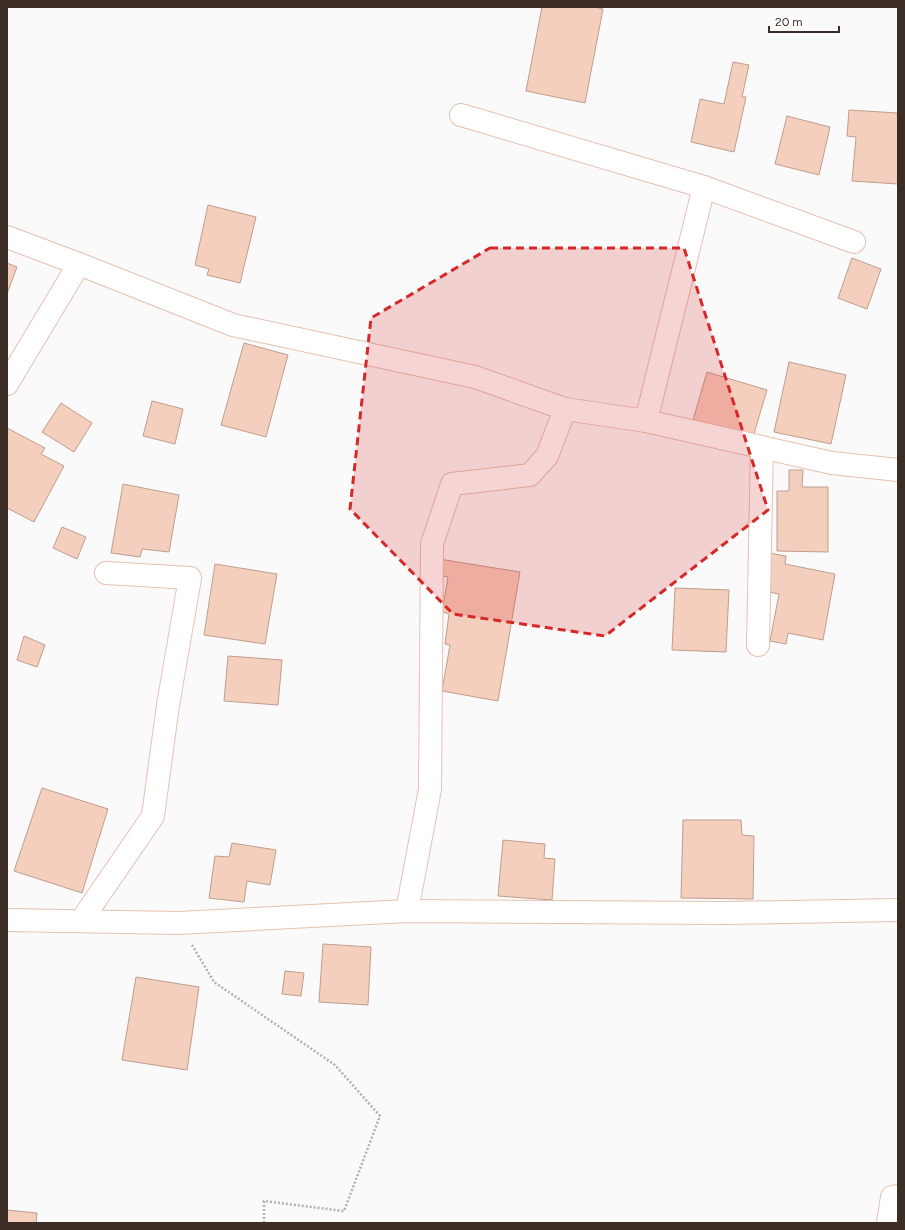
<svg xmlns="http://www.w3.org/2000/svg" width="905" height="1230" viewBox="0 0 905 1230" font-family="Figtree,sans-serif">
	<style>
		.building { fill: #f4cfbe; stroke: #c09d8d }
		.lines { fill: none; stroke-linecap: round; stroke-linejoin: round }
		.minor-casing { stroke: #e5c1b0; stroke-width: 24 }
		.path { stroke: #b5afad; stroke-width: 2.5; stroke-dasharray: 2 2; stroke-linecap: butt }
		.minor { stroke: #fff; stroke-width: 22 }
		.marked { fill: #d62828; fill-opacity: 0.2; stroke: #d62828; stroke-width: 3; stroke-dasharray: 8 5; stroke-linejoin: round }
	</style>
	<rect width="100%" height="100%" fill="#fafafa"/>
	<!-- building -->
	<g class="building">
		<path d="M542,7H594L603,9L585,103L526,91Z"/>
		<path d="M733,62L749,65L742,97H746L734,152L691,142L700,99L724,104Z"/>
		<path d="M849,110L898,113V184L852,181L856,137L847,136Z"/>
		<path d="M787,116L830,127L819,175L775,164Z"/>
		<path d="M208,205L256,217L240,283L207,275L209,269L195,265Z"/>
		<path d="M852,258L881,269L867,309L838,298Z"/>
		<path d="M7,263L17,267L7,294Z"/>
		<path d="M244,343L288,355L266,437L221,425Z"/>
		<path d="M789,362L846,375L831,444L774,432Z"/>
		<path d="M707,372L767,390L753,437L693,420Z"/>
		<path d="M152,401L183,409L175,444L143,436Z"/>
		<path d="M61,403L92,423L74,452L42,432Z"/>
		<path d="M7,428L45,448L41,454L64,466L34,522L7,508Z"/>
		<path d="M789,470H803L802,487H828V552L777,551V491H789Z"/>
		<path d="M123,484L179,495L169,552L142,549L140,557L111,553Z"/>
		<path d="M62,527L86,537L77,559L53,548Z"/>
		<path d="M769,553L786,556L785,564L835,574L823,640L788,633L786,644L770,641L779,594L763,591Z"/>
		<path d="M439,559L520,572L498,701L442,691L450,645L445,644L449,614L442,612L448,577L436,575Z"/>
		<path d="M215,564L277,574L265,644L204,635Z"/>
		<path d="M675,588L729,590L726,652L672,650Z"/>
		<path d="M24,636L45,645L37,667L17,660Z"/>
		<path d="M228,656L282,660L278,705L224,701Z"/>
		<path d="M42,788L108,809L82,893L14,871Z"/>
		<path d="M683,820H741L742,835L754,836L753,899L681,898Z"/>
		<path d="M503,840L545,844L544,858L555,859L552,900L498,896Z"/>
		<path d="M232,843L276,850L270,885L247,881L244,902L209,898L215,856L229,857Z"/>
		<path d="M323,944L371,947L368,1005L319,1002Z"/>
		<path d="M285,971L304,973L301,996L282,994Z"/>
		<path d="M136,977L199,987L187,1070L122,1060Z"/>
		<path d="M7,1210L37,1213L36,1223H7Z"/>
	</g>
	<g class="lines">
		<!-- minor casing -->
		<g class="minor-casing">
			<g id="minor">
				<path d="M461,115L704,187L854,242"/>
				<path d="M7,237L79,264L233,325L475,377L565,409L646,421L832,463L898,470"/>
				<path d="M7,384L79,264"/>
				<path d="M646,421L704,187"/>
				<path d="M758,645L762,447"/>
				<path d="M407,911L430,789L432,544L452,484L530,475L547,456L565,409"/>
				<path d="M7,920L179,923L407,911L728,913L898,910"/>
				<path d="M81,921L153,816L168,705L190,578L106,573"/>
				<path d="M888,1223L892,1197L898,1196"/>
			</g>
		</g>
		<!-- path -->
		<path class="path" d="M192,945L214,982L335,1065L380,1116L344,1211L264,1201V1223"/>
		<!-- minor -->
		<use href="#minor" class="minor"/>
	</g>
	<!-- marked area -->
	<path class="marked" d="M490,248H684L768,510L605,636L453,614L350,509L371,318Z"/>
	<!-- border -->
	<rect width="905" height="1230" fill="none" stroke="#3c2d27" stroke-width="16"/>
	<!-- scale -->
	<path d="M769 26v6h70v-6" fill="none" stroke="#3c2d27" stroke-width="2"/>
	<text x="775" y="26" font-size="12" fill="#3c2d27" stroke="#ffffff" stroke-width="3" paint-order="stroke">20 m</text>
</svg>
